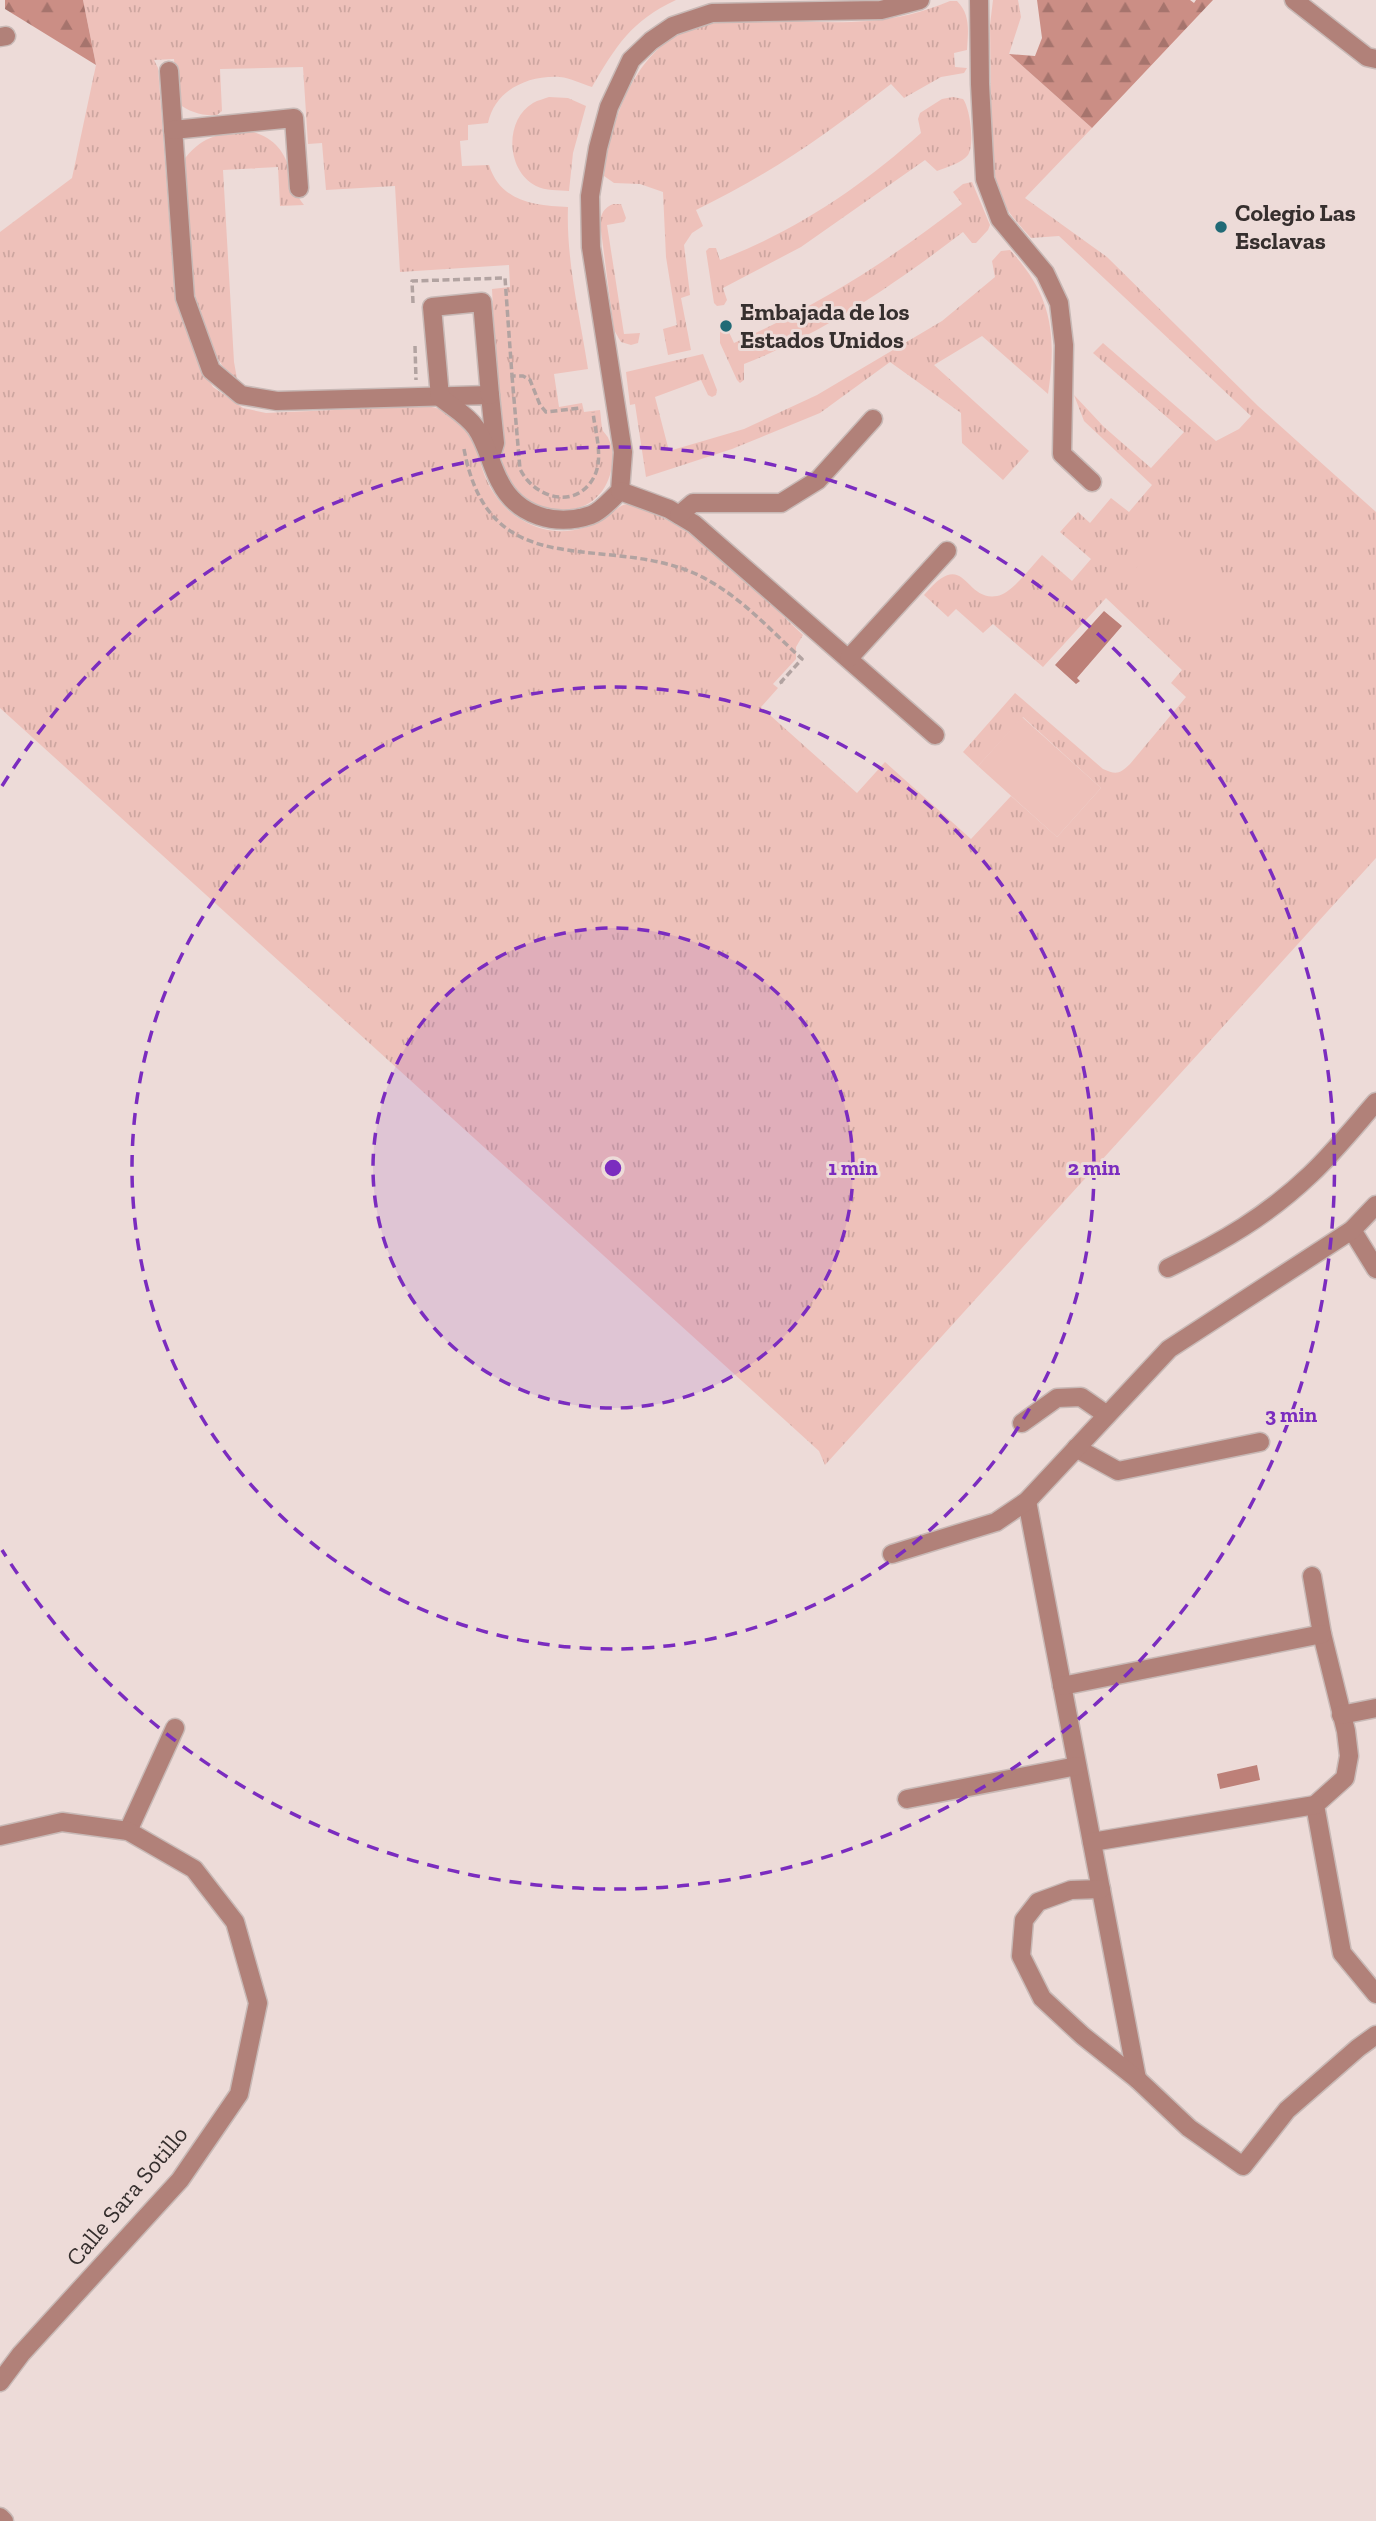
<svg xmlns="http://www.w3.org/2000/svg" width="1376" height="2521" viewBox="0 0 1376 2521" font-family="'Zilla Slab',serif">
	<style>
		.grass { fill: url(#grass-tufts) }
		.forest { fill: url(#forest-firs) }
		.park { fill: #eec1ba }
		.water { fill: #bd8078 }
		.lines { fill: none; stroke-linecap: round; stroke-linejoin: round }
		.minor-casing { stroke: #c8b9b6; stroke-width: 21 }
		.path { stroke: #b2a3a1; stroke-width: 3.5; stroke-dasharray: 7 3.5; stroke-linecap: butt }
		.minor { stroke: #b18179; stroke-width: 18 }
		.ring { fill: none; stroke: #7b2cbf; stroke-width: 3.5; stroke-dasharray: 12 9 }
		.poi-dot { fill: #216a76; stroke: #eddbd8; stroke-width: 2.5 }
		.labels { text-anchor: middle; stroke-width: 6; stroke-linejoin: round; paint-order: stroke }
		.poi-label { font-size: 24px; font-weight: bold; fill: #362f2e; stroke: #eddbd8; text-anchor: start }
		.street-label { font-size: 24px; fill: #362f2e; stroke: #eddbd8 }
		.centre { fill: #7b2cbf; stroke: #eddbd8; stroke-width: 3.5 }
		.ring-label { font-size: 21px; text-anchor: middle; font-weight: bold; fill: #7b2cbf; stroke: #eddbd8; stroke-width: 6; stroke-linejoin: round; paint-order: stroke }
	</style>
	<defs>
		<pattern id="grass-tufts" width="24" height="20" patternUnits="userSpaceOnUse" patternTransform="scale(1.75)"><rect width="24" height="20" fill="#eec1ba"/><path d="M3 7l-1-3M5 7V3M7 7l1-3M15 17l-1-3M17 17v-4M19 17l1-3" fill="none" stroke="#cda6a0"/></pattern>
		<pattern id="forest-firs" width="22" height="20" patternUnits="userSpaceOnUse" patternTransform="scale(1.75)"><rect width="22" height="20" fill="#cb8e85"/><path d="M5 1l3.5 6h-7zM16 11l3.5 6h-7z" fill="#a6746d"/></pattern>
	</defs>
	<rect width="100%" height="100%" fill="#eddbd8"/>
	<!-- grass -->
	<g class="grass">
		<path d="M83,0H676C631,21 616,46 592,87C582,84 570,78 560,77C528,75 495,90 488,123L468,125V140L460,141L462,166L489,165C500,201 534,206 568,207C566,261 580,316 588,369L554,374L559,407L582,403L584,412L600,410C601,416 601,425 603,431C605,434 608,436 609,440C614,449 614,462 611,471C600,519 543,521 514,487C506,477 503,465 500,452L492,289L510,287L509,265L400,272L395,186L326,190L322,143L308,144L303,67L220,69L222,111L217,115C201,116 190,112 177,103L174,59L154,60L158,68L172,258L177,294L188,335L200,365L213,387L243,408L266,413L426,406C447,409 468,419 476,440C479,447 478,454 480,461C486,485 500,508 522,520C551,537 581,534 608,516C615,511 621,503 630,504C637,505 644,510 650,512C709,536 757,593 803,635L796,647V659L773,684L778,688L761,707L857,793L885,762L971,839L1011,796L1057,837L1101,788L1023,717L978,766L963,752L1015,693L1103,769C1116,775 1120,774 1130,764L1186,697L1171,683L1182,670L1106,598L1043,667L993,624L983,633L956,609L948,617L924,595C966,545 963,602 997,596C1011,594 1032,566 1042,555L1072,581L1091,559L1060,532L1078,512L1090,523L1111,498L1129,512L1152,485L1084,421L1074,395L1104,427L1151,468L1184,432L1093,353L1103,343L1216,441L1239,429L1251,416L1059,236L1031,238C1006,210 996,199 992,160L990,25L993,0H1018L1021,17L1009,54L1092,128L1025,198L1107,257L1258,406L1376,512V858L825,1465L819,1451L0,708V232L72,178L96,65Z"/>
		<path d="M950,1H957C971,15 968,32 967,50L954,53L955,67L967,68L964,73L941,77L904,98L891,84C827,134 769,175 696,210L703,226L692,233L684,245L690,295L681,298L691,350L668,355L663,329L677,325L666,257L663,192L640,184L614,183L604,176C612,109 644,25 724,21C772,18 820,25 868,21C897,19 923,12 950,1Z"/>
		<path d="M549,97L568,98L586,106L573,153L569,191C559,190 545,191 536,186C506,171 504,120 533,103C538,100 544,99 549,97Z"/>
		<path d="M953,97L963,99C970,108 975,145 968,155C962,163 947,167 937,171L925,160L801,247L723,288L727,300L724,305L717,306L714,303L706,251L709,248H716L720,260C796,231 861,187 921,133L918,119L920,113L942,99Z"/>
		<path d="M246,130C272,136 284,148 291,174C295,188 295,194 304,205L280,206L278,167L223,170L234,362L238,384C185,334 188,231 182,162C202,136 215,135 246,130Z"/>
		<path d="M972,182L990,225L988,230L976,243H972L963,232C895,284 824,333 744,364V380L740,383L737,380L720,343V330L724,327L728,330L734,343C821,304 887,262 962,204L953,192L963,184Z"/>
		<path d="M613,204H621L626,218L624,222L607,225L624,334L640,333L638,343L631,345L621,342L614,330L600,223C601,213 604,208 613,204Z"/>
		<path d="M1010,250C1052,295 1057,335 1048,394L982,336L934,365L1029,451L1003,480L962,443L961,413L890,362L820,413L732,449L646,477L635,404L630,405L626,372L703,354L717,390L716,395L712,397L708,395L701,380L655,397L669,451L744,429L817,395L942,321L995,277L992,261L1001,251Z"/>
	</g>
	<!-- forest -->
	<g class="forest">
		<path d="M5,0H83L96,65L5,9Z"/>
		<path d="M1037,0H1190L1194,3L1196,0H1213L1092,128L1009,54L1035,56L1042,38Z"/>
	</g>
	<!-- park -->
	<g class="park">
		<path d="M1172,528L1253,601L1215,643L1134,570Z"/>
		<path d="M1022,717L1101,788L1057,837L978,766Z"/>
	</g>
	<!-- water -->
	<g class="water">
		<path d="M1104,611L1122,626L1077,678L1080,681L1076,684L1055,665Z"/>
		<path d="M1257,1765L1260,1780L1220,1789L1217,1774Z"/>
	</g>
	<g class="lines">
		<!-- minor casing -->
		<g class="minor-casing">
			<g id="minor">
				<path d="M979,0L980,84L985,179L1000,219L1045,273L1059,303L1064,345L1062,454L1092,482"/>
				<path d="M1294,0L1367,57L1376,59"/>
				<path d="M0,37L6,36"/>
				<path d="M169,71L185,298L211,370L241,395L277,401L490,395L495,443L491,456"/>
				<path d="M173,130L294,118L299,188"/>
				<path d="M490,395L482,302L432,307L440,397C452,407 467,415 476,428C487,444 491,466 500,482C517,516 556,527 591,515C602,511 612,498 620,491L623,452L591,247L590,196L598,148L609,107L631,60L651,41L673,26L712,13L881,10L920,0"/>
				<path d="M620,491L669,509L694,524L935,735"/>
				<path d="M679,515L693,503H781L818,480L873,419"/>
				<path d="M849,658L947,551"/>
				<path d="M1352,1230L1376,1269"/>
				<path d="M1168,1268C1222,1242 1267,1216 1311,1174C1334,1152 1355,1126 1376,1102"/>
				<path d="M1022,1423L1057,1398L1081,1397L1107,1415"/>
				<path d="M1076,1448L1118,1471L1260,1442"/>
				<path d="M1027,1501L1137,2079"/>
				<path d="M892,1554L996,1522L1027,1501L1169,1349L1352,1230L1376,1205"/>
				<path d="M1312,1576L1322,1634L1346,1731L1349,1756L1345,1778L1315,1805L1342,1953L1376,1994"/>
				<path d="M1062,1686L1322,1634"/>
				<path d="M1341,1715L1376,1708"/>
				<path d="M907,1799L1077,1766"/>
				<path d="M128,1831L175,1728"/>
				<path d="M0,1836L62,1822L128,1831L194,1869L235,1922L258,2003L239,2094L180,2180L21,2354L0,2382"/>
				<path d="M1092,1842L1315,1805"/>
				<path d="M1101,1889L1071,1890L1038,1902L1024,1920L1021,1956L1042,1998L1083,2036L1137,2079L1189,2128L1243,2166L1287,2110L1358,2048L1376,2035"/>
				<path d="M0,2517L4,2521"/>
			</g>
		</g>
		<!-- path -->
		<g class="path">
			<path d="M413,303L412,281L505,278L512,376H523L530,380L540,405L546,412L580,408"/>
			<path d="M415,346L416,380"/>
			<path d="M512,376L520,469C534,498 576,511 594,477C604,458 595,432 593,412"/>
			<path d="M464,449C489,584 596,535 689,571C734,589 767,627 802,659L781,682L782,684"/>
		</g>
		<!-- minor -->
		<use href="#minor" class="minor"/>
	</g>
	<!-- distance rings -->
	<circle cx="613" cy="1168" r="240" fill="#7b2cbf" fill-opacity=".12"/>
	<g class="ring">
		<circle cx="613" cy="1168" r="240"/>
		<circle cx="613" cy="1168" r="481"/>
		<path d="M2 786A721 721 0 1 1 2 1550"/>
	</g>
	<!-- markers -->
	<g class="poi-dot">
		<circle cx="1221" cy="227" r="7"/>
		<circle cx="726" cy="326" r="7"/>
	</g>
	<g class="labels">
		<!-- poi labels -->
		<g class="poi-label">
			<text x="1235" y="221">Colegio Las<tspan x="1235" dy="28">Esclavas</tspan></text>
			<text x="740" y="320">Embajada de los<tspan x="740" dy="28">Estados Unidos</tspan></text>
		</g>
		<!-- street labels -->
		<g class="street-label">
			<text transform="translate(127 2196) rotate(-50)" y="8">Calle Sara Sotillo</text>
		</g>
	</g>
	<circle cx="613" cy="1168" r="10" class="centre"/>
	<g class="ring-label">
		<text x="853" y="1175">1 min</text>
		<text x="1094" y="1175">2 min</text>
		<text x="1291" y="1422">3 min</text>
	</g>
</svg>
